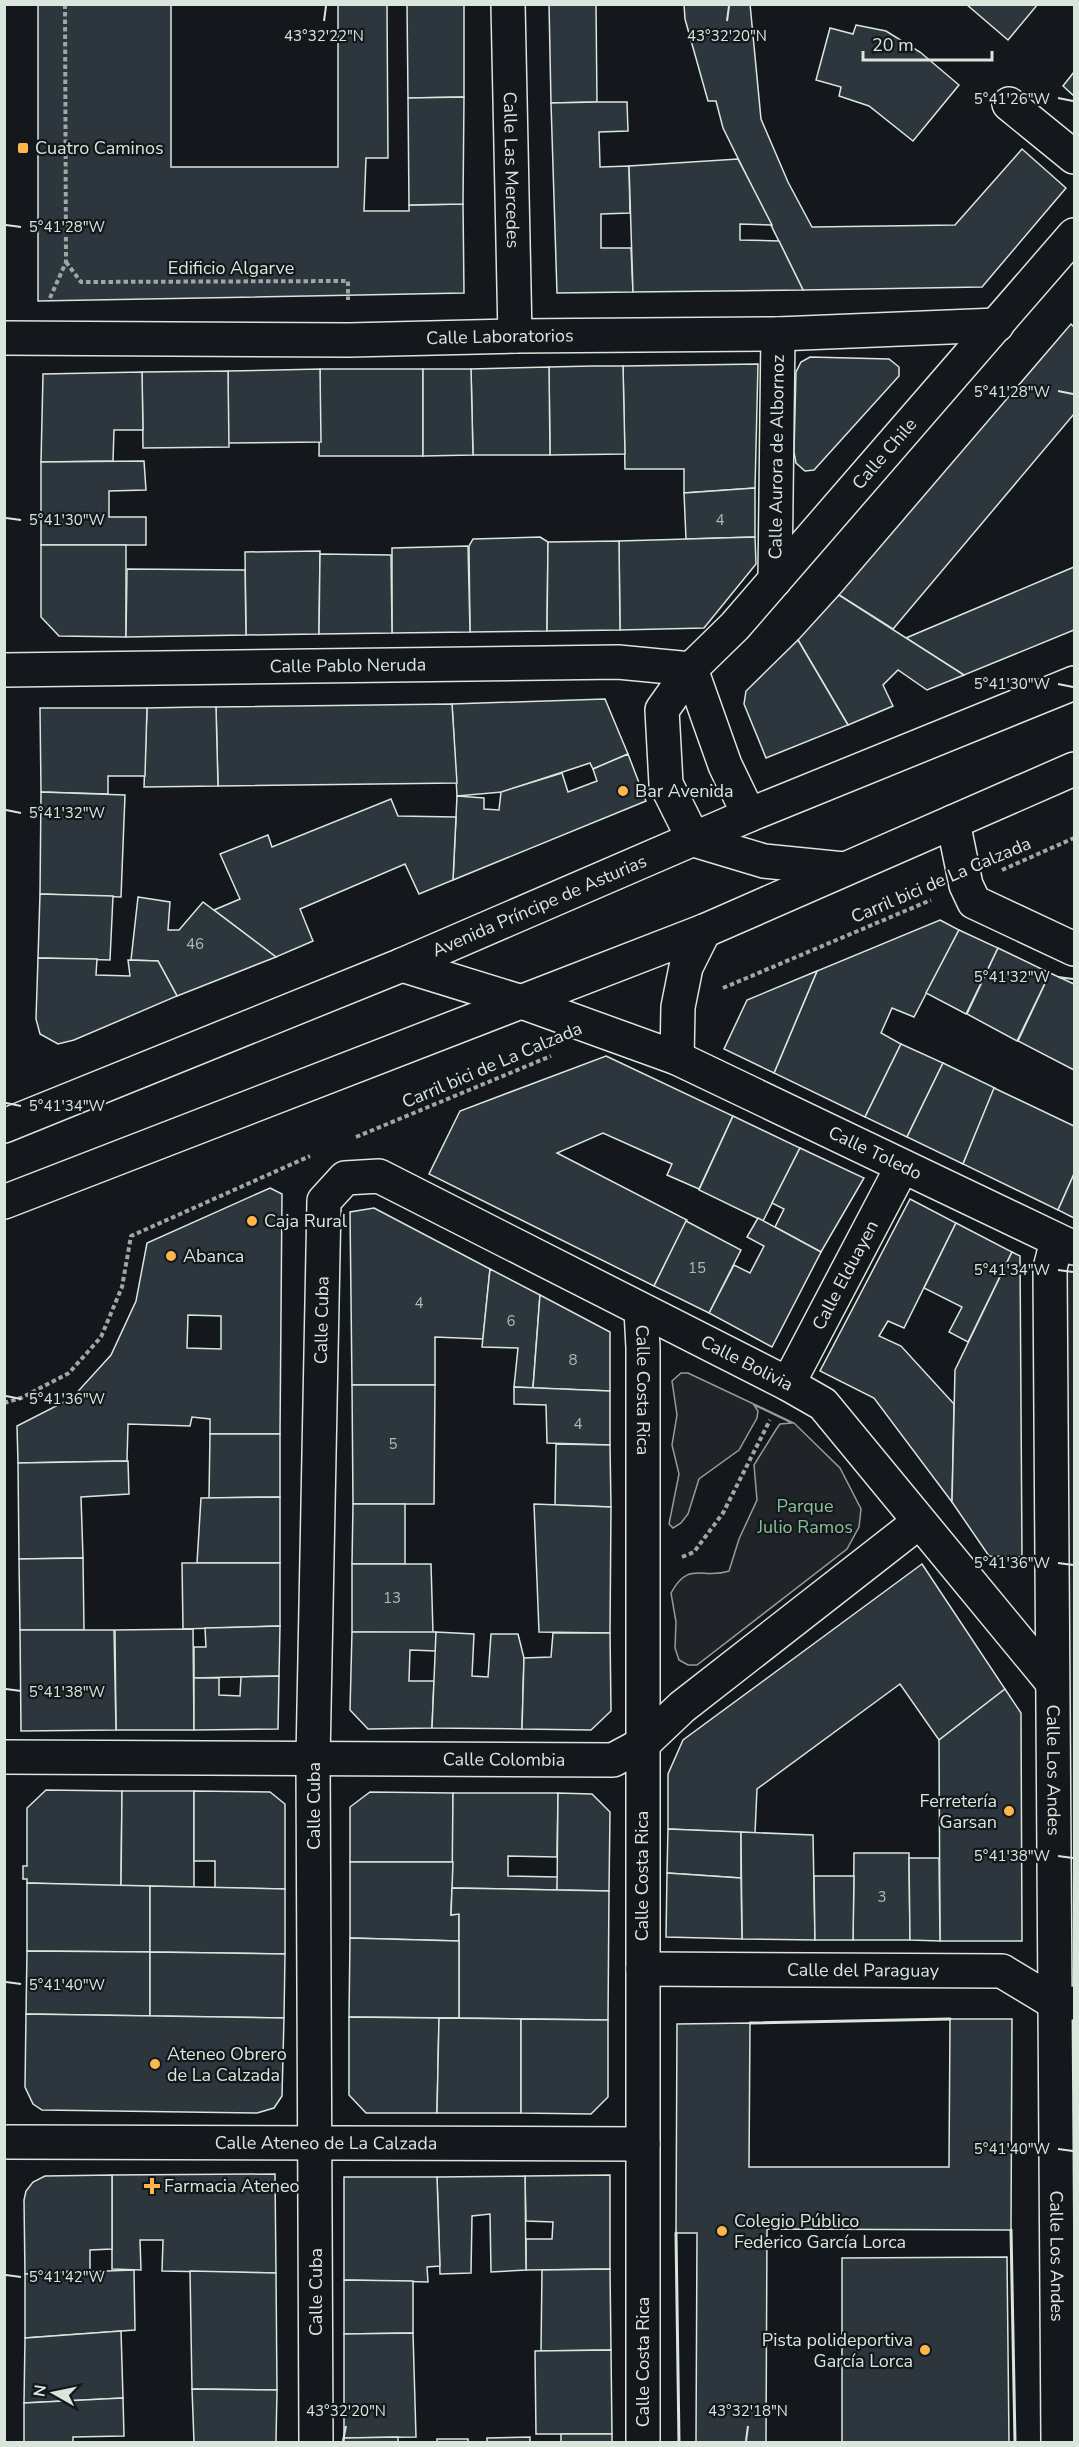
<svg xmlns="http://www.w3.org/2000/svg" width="1079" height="2447" viewBox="0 0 1079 2447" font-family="'Nunito Sans',sans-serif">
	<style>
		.green { fill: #202428; stroke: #939e99; stroke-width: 1.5 }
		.building { fill: #2c363c; stroke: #d8e6dc; stroke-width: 1.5; fill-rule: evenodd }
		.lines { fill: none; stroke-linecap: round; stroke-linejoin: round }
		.minor-casing { stroke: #d8e6dc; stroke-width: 36 }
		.highway-casing { stroke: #d8e6dc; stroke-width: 36 }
		.path { stroke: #9da8a2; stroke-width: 4; stroke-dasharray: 4.5 3; stroke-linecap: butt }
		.minor { stroke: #14181c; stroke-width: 33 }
		.highway { stroke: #14181c; stroke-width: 33 }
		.wall { stroke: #d8e6dc; stroke-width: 3 }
		.ticks { fill: none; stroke: #d8e6dc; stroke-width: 2 }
		.poi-dot { fill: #ffb74d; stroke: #14181c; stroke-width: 2 }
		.labels { text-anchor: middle; stroke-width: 4.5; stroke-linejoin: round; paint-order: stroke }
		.number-label { font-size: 15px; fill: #adbab4 }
		.poi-label { font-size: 18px; fill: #d8e6dc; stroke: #14181c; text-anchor: start }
		.street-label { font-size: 18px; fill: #d8e6dc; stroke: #14181c }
		.park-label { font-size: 18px; fill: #8ac095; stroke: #14181c }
		.ticks-label { font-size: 15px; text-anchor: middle; fill: #d8e6dc; stroke: #14181c; stroke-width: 4.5; stroke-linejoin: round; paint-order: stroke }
	</style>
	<rect width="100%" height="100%" fill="#14181c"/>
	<!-- green -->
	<g class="green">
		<path d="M1074,1248V2442H1058L1050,1268Z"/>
		<path d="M681,1373H688L794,1423L840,1468L861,1509L859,1527L847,1549L697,1665H688L679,1660L675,1648L676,1622L671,1593C689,1560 702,1580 729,1571L739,1539L757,1500L754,1465L777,1428L780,1424L792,1423L754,1405L758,1411L757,1418L739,1450L699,1479L688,1514L681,1523L673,1528L669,1524L679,1474L672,1445L677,1415L672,1381Z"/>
	</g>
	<!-- building -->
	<g class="building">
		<path d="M38,4H171V167H338V4H387L388,158H366L364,211H409V205L463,204L464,293L38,301Z"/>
		<path d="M407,4H464V97L408,98Z"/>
		<path d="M549,4H596L597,102L551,103Z"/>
		<path d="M684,4H750L761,119L788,182L812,227L955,225L1022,149L1066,188L982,287L803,290L723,128L716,101H708L685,19Z"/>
		<path d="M966,4H1038L1008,40Z"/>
		<path d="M856,25L886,31L920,52L959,85L913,141L869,106L839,96L841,87L816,80L830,28L853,34Z"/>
		<path d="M1074,72V96L1063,86Z"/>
		<path d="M464,97L463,204L409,205L408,98Z"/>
		<path d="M597,102H627L628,131L599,132L600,167L629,166L630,213L601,214V248H631L633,292L557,293L551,103Z"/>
		<path d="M738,159L772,225L740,224V240L779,241L803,290L633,292L629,166Z"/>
		<path d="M1071,324L1074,327V414L893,629L839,595Z"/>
		<path d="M810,357L889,359L899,367V376L814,470L805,471L796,463L794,452L796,372L801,362Z"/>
		<path d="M758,364L755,488L684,493V469H625L623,366Z"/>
		<path d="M592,366H623L625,454L550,455L549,367Z"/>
		<path d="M549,367L550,455H473L471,369Z"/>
		<path d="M320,369H423V456H319Z"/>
		<path d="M320,369L321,442L228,443V371Z"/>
		<path d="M423,369H471L473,455L423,456Z"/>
		<path d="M228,371L229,447L143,448L142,372Z"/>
		<path d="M142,372L143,430H114L113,461L41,462L43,374Z"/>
		<path d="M144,461L146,490L109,491V517H146V545H41V462Z"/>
		<path d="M755,488V537L686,539L684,493Z"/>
		<path d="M540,537L548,542L547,631L470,632L469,546L473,539Z"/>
		<path d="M755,537L756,564L704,628L620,630L619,541Z"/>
		<path d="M619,541L620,630L547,631L548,542Z"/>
		<path d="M41,545H126V637L59,636L41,617Z"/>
		<path d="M468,546L470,632L392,633V548Z"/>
		<path d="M320,551L319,634L246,635L245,552Z"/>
		<path d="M320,554L391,555L392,633L319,634Z"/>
		<path d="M1074,567V630L964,675L906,638Z"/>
		<path d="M127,569L245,570L246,635L126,637Z"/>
		<path d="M839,595L964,675L927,690L898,670L883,685L893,706L848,725L798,640Z"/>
		<path d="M798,640L848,725L766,758L744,704L746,691Z"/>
		<path d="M605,699L628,754L593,769L590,763L502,792L457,796L452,704Z"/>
		<path d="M452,704L457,783L218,786L216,707Z"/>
		<path d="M198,707H216L218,786L144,787L147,708Z"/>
		<path d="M40,708H147L145,776H108V794L41,792Z"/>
		<path d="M628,754L646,801L453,880L457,796L484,798V809L499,810L501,792L562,773L568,792L597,781L593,769Z"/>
		<path d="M41,792L125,795L121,897L40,894Z"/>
		<path d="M391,799L398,816L456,817L453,880L419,894L405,864L300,909L313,941L276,957L214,910L240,899L220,854L268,835L272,847Z"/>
		<path d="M40,894L113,896L110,960L38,958Z"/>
		<path d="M138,897L170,902L168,930H179L203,902L276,957L177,996L158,961L131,960Z"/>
		<path d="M940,920L959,930L914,1017L892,1008L881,1033L901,1044L865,1117L774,1073L817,971Z"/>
		<path d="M959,930L998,948L966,1014L926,993Z"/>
		<path d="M998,948L1050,973L1017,1041L967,1014Z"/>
		<path d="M38,958L97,959L96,975L130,976L128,960L158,961L177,996L74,1040L58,1044L40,1034L36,1019Z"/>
		<path d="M817,971L774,1073L724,1049L747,1000Z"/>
		<path d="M1050,973L1074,984V1070L1018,1041Z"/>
		<path d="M901,1044L943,1063L907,1137L865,1117Z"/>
		<path d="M606,1056L733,1116L699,1189L667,1175L672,1164L603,1133L557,1153L687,1220L654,1286L429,1174L460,1111Z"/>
		<path d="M943,1063L995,1088L963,1164L907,1137Z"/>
		<path d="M994,1088L1074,1126V1174L1058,1210L963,1164Z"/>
		<path d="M733,1116L800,1148L763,1221L699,1190Z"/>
		<path d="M800,1148L864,1178L821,1252L775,1227L784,1209L772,1203Z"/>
		<path d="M1074,1174V1218L1058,1210Z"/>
		<path d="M270,1188L282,1194L280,1434H210V1419L192,1417L190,1426L128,1424L127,1461L18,1463L17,1426L72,1398L111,1355L136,1301L147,1243ZM188,1315L221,1316V1349L187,1348Z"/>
		<path d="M910,1199L956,1223L904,1328L888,1321L879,1336L901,1346L954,1404L952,1502L874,1398L820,1371Z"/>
		<path d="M374,1208L490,1269L483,1339L435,1337V1385H352L350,1212Z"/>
		<path d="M758,1218L821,1252L772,1347L709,1313L734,1265L750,1273L764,1246L747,1237Z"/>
		<path d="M686,1221L741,1250L709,1313L654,1286Z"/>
		<path d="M956,1223L1012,1252L968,1342L949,1332L962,1307L924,1288Z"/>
		<path d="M1012,1252L1020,1256L1022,1557L989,1556L952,1502L955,1370Z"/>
		<path d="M490,1269L540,1295L533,1388L514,1387L518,1348L482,1347Z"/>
		<path d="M540,1295L610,1332V1391L533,1388Z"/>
		<path d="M352,1385H435L434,1504H353Z"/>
		<path d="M514,1387L610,1391V1445L547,1443L546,1405L514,1404Z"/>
		<path d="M210,1434H280V1497L209,1498Z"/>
		<path d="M556,1444L610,1445L611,1507L555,1505Z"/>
		<path d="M128,1461L129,1494L81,1497L83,1558L19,1559L18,1463Z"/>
		<path d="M280,1497V1563H197L201,1498Z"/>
		<path d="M353,1504H405V1564H352Z"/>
		<path d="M534,1504L611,1507L610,1633L539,1632Z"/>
		<path d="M83,1558L84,1630H20L19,1559Z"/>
		<path d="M182,1563H280V1626L183,1629Z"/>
		<path d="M352,1564H431L433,1633L352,1632Z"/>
		<path d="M922,1564L1005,1689L939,1740L900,1684L757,1789L755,1833L668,1829V1774L683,1740Z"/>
		<path d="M280,1626L279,1676L194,1678V1647H206L205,1628Z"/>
		<path d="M193,1629L194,1730H116L115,1630Z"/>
		<path d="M20,1630H114L116,1730L21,1731Z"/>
		<path d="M352,1632H436V1651L410,1650L409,1681H434L432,1728L368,1729L350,1710Z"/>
		<path d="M436,1632L474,1634L472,1676L488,1677L491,1634H518L524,1658L522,1729L432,1728Z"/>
		<path d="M553,1633H610L611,1711L591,1730L522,1729L524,1658L551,1657Z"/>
		<path d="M279,1676L278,1729L194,1730V1678H219V1695L240,1696L241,1677Z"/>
		<path d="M1005,1689L1021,1713L1022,1941H940L939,1740Z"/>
		<path d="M46,1790L122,1791L121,1886L27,1883V1879H23V1866H27V1808Z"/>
		<path d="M122,1791H194V1887L121,1886Z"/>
		<path d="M194,1791L270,1792L285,1804V1889L215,1888V1861H194Z"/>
		<path d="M370,1792L453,1793V1862H350V1807Z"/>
		<path d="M453,1793H558L557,1857L508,1856V1876L558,1877L557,1890L452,1888Z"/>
		<path d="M558,1793L592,1794L610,1812L609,1891L557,1890Z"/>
		<path d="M668,1829L741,1832V1878L667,1873Z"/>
		<path d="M741,1832L813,1835L815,1940L742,1939Z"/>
		<path d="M854,1853H909L910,1940H853Z"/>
		<path d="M909,1858H939L940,1941L910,1940Z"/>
		<path d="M350,1862H453L451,1915L459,1914V1941L350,1938Z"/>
		<path d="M667,1873L741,1878L742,1939L666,1937Z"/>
		<path d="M814,1876H854L853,1940H815Z"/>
		<path d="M27,1883L150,1886V1952L27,1951Z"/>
		<path d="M150,1886L285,1889V1954L150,1952Z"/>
		<path d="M452,1888L609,1891L608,2020L459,2018V1914L451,1915Z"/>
		<path d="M350,1938L459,1941V2018L349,2017Z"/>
		<path d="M27,1951L150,1952V2016L26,2014Z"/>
		<path d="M150,1952L285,1954L284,2018L150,2016Z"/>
		<path d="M26,2014L284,2018L282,2096L274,2108L257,2113L42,2110L33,2104L25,2087Z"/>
		<path d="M349,2017L439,2018L437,2113H366L349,2095Z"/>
		<path d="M439,2018L521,2019V2113H437Z"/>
		<path d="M521,2019L608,2020V2097L591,2114L521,2113Z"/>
		<path d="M950,2019H1012L1011,2230L767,2229L766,2442H696L697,2233H676L677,2024L750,2023L749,2167H949Z"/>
		<path d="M275,2174L276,2273L162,2271L163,2240H140L141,2270L112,2269V2175Z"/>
		<path d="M112,2175V2249L90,2250V2270L25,2274L24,2200L26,2191L33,2182L45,2176Z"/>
		<path d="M610,2175V2269L526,2270V2239H552L553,2222L526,2221L525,2176Z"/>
		<path d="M525,2176L526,2270L491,2272L490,2214L472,2216L471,2273L440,2274L437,2177Z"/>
		<path d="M344,2177H437L440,2266L427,2267L428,2282L344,2280Z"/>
		<path d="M1007,2257L1009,2442H842V2258Z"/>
		<path d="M610,2269L611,2350L541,2351L542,2270Z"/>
		<path d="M134,2270L135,2330L25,2338V2274Z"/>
		<path d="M190,2271L276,2273L277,2390L192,2389Z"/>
		<path d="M344,2280L413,2281V2333L344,2334Z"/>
		<path d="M121,2331L123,2398L24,2403L25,2338Z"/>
		<path d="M413,2333L416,2437L344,2438V2334Z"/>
		<path d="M611,2350L612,2434H536L535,2351Z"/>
		<path d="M192,2389L277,2390L276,2442H194Z"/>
		<path d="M123,2398L124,2436L73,2437V2442H24V2403Z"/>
		<rect x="561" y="2434" width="51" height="8"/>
		<path d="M398,2437V2442H344V2438Z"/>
		<path d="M530,2437V2442H487V2438Z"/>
		<rect x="437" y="2439" width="31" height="3"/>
	</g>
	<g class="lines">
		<!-- minor casing -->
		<g class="minor-casing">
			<g id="minor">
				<path id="s1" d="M508,4L515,336"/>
				<path d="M1009,104L1074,157"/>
				<path id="s2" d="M4,338L349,340L515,336L778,334L997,325"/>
				<path id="s3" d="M775,580L778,334"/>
				<path d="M691,669L725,765L749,815"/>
				<path id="s4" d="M4,670L618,662L691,669"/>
				<path d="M953,822L966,885L974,902L1074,949"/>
				<path id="s5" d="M844,869L764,861L694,840L666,784L662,710L691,669L735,626L1074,235"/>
				<path id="s6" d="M402,965L522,1002L677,1058L1074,1248"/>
				<path d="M677,1058L678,1007L686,967L704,931"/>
				<path id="s7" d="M1057,1241L1050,1268L1058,2442"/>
				<path id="s8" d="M641,1310L643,1348V2442"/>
				<path id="s9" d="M788,1384L902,1167"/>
				<path id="s10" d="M4,1757L613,1760L643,1744L682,1707L919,1522"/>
				<path id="s11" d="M643,1969L1002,1971L1055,2003H1073"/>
				<path id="s12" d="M8,2142L643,2144"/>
				<path id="s13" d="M316,2442L313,1759L324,1201L345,1178L379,1176L788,1384L823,1404L1052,1682"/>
			</g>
		</g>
		<!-- highway casing -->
		<g class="highway-casing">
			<g id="highway">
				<path id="s14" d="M4,1126L402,965L749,815L1074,683"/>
				<path d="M4,1202L704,931L1074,769"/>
			</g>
		</g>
		<!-- path -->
		<g class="path">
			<path d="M66,262L81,282L348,281V300"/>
			<path d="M50,298L66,262L65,4"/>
			<path d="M1002,870L1074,838"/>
			<path d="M723,988L931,900"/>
			<path d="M356,1137L551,1056"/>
			<path d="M4,1403L21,1398L69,1373L101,1337L122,1287L131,1236L310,1156"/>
			<path d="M682,1557L694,1552L723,1513L770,1420"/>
		</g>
		<!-- minor -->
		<use href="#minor" class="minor"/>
		<!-- highway -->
		<use href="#highway" class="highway"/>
		<!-- wall -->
		<g class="wall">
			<path d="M750,2023L950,2019"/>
			<path d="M1011,2230L1015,2442"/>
			<path d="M676,2233L679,2442"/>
		</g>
	</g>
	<!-- ticks -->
	<path class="ticks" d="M324,21L326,6M727,21L729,6M1058,98L1073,101M6,225L21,227M1058,391L1073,394M6,518L21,520M1058,684L1073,687M6,810L21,813M1058,977L1073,979M6,1103L21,1106M1058,1270L1073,1272M6,1396L21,1399M1058,1563L1073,1565M6,1689L21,1691M1058,1856L1073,1858M6,1982L21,1984M1058,2149L1073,2151M6,2275L21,2277M343,2441L346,2426M746,2441L748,2426"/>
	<!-- markers -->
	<g class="poi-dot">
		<rect x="17" y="142" width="12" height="12" rx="3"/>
		<circle cx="623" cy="791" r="6"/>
		<circle cx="252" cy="1221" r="6"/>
		<circle cx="171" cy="1256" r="6"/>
		<circle cx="1009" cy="1811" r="6"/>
		<circle cx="155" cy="2064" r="6"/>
		<path d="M149 2177h6v6h6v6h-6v6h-6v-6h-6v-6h6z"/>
		<circle cx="722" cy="2231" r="6"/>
		<circle cx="925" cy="2350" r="6"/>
	</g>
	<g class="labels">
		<!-- number labels -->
		<g class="number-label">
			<text x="720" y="525">4</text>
			<text x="195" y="949">46</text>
			<text x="697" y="1273">15</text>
			<text x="419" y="1308">4</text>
			<text x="511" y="1326">6</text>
			<text x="573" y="1365">8</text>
			<text x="578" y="1429">4</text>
			<text x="393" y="1449">5</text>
			<text x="392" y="1603">13</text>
			<text x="882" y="1902">3</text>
		</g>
		<!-- poi labels -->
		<g class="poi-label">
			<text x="35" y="154">Cuatro Caminos</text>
			<text x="635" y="797">Bar Avenida</text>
			<text x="264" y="1227">Caja Rural</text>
			<text x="183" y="1262">Abanca</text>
			<text x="997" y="1807" text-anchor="end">Ferretería<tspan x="997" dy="21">Garsan</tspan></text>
			<text x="167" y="2060">Ateneo Obrero<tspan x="167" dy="21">de La Calzada</tspan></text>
			<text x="164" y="2192">Farmacia Ateneo</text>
			<text x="734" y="2227">Colegio Público<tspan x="734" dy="21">Federico García Lorca</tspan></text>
			<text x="913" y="2346" text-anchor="end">Pista polideportiva<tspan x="913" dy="21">García Lorca</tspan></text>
		</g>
		<!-- street labels -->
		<g class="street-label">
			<text dy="6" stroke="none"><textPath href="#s1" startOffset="166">Calle Las Mercedes</textPath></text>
			<text x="231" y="274">Edificio Algarve</text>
			<text dy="6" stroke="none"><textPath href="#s2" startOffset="496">Calle Laboratorios</textPath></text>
			<text dy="6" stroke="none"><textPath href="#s5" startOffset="630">Calle Chile</textPath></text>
			<text dy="6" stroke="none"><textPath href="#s3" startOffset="123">Calle Aurora de Albornoz</textPath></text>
			<text dy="6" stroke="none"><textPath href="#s4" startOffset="344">Calle Pablo Neruda</textPath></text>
			<text transform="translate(941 880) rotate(-23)" y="6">Carril bici de La Calzada</text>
			<text dy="6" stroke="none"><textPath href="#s14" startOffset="579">Avenida Príncipe de Asturias</textPath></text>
			<text transform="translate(492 1065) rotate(-23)" y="6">Carril bici de La Calzada</text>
			<text dy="6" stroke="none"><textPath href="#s6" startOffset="510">Calle Toledo</textPath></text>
			<text dy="6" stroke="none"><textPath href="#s9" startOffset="123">Calle Elduayen</textPath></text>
			<text dy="6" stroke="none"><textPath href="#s13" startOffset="1122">Calle Cuba</textPath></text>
			<text dy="6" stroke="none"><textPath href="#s13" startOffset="1719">Calle Bolivia</textPath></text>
			<text dy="6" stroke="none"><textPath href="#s8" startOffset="80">Calle Costa Rica</textPath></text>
			<text dy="6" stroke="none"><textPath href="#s10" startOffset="500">Calle Colombia</textPath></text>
			<text dy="6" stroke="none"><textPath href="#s7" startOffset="530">Calle Los Andes</textPath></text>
			<text transform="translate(314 1806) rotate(-90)" y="6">Calle Cuba</text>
			<text transform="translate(642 1876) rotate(-90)" y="6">Calle Costa Rica</text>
			<text dy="6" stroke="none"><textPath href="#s11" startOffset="220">Calle del Paraguay</textPath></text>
			<text dy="6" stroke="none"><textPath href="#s12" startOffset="318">Calle Ateneo de La Calzada</textPath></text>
			<text dy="6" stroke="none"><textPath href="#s7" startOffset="1016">Calle Los Andes</textPath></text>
			<text transform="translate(316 2292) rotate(-90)" y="6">Calle Cuba</text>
			<text transform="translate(643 2362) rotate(-90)" y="6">Calle Costa Rica</text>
		</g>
		<!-- park labels -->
		<g class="park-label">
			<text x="805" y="1512">Parque<tspan x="805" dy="21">Julio Ramos</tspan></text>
		</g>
	</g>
	<g class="ticks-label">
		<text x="324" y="41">43°32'22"N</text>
		<text x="727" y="41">43°32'20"N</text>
		<text x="1012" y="104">5°41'26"W</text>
		<text x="67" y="232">5°41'28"W</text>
		<text x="1012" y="397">5°41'28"W</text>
		<text x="67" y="525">5°41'30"W</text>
		<text x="1012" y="689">5°41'30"W</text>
		<text x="67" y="818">5°41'32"W</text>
		<text x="1012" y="982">5°41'32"W</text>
		<text x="67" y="1111">5°41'34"W</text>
		<text x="1012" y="1275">5°41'34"W</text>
		<text x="67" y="1404">5°41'36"W</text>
		<text x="1012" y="1568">5°41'36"W</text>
		<text x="67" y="1697">5°41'38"W</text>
		<text x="1012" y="1861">5°41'38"W</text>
		<text x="67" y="1990">5°41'40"W</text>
		<text x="1012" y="2154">5°41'40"W</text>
		<text x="67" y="2282">5°41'42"W</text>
		<text x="346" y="2416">43°32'20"N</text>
		<text x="748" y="2416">43°32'18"N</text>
	</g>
	<!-- border -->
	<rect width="1079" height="2447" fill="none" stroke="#d8e6dc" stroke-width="12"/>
	<!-- north arrow -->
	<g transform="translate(54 2393) rotate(279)" stroke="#14181c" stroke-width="4.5" paint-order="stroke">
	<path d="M0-4.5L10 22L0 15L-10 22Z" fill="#d8e6dc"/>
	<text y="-9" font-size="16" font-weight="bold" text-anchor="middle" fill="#d8e6dc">N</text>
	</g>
	<!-- scale -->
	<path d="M863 51v9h129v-9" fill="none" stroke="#d8e6dc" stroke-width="3"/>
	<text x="872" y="51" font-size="18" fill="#d8e6dc" stroke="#14181c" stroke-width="4.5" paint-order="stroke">20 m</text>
</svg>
